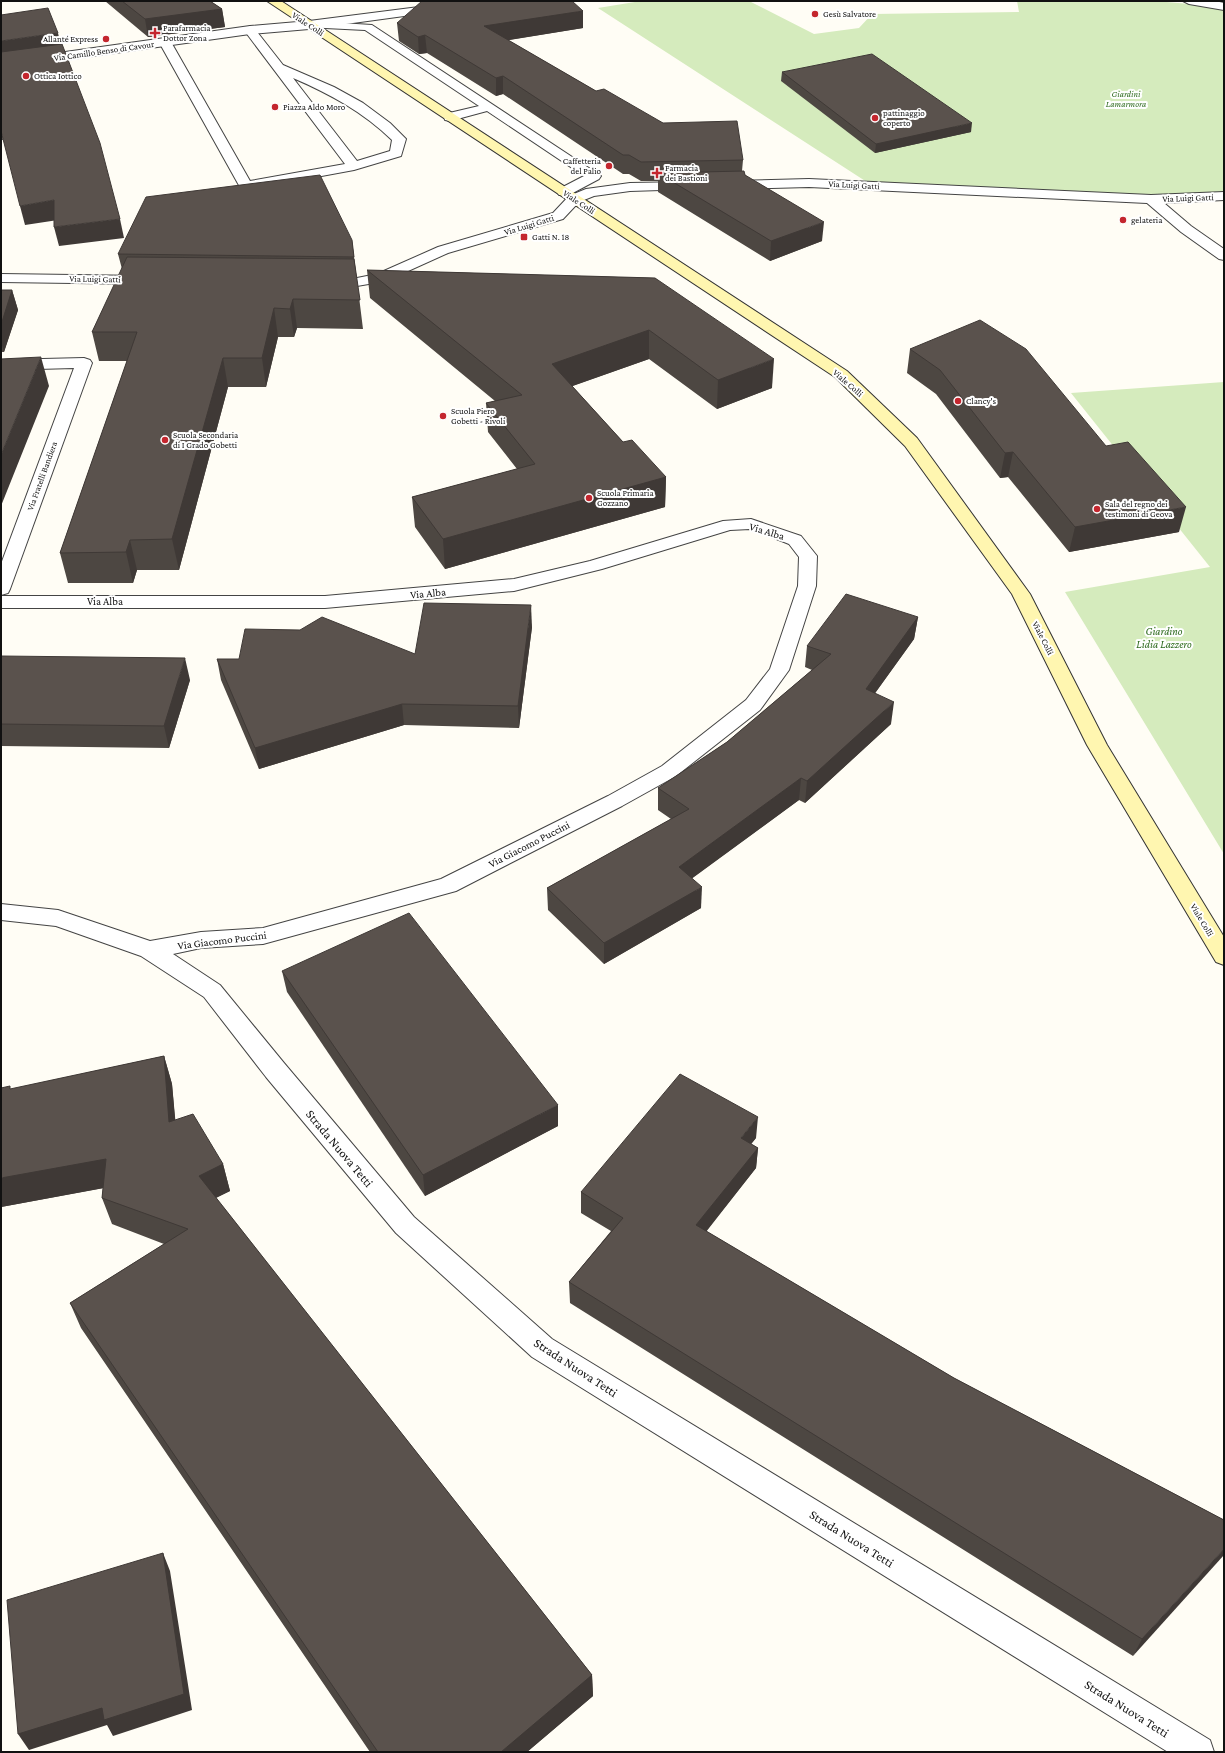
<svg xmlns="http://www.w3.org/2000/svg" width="1225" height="1753" viewBox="0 0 1225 1753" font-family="'Crimson Pro',serif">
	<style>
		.green { fill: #d5ebbd }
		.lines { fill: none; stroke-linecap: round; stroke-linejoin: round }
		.lane-casing { stroke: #444; stroke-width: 2 }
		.street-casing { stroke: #444; stroke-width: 2 }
		.secondary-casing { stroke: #333; stroke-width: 2 }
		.lane { fill: #fff; fill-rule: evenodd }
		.street { fill: #fff; fill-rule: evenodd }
		.secondary { fill: #fff6b0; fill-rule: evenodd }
		.wall { fill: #4d4742 }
		.shaded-wall { fill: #3f3936 }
		.building { fill: #5a524d; stroke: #3f3936 }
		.poi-dot { fill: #c4262e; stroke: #fff; stroke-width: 1.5 }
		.labels { text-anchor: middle; stroke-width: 4; stroke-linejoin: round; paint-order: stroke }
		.far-poi-label { font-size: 9px; fill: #111; stroke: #fff; text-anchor: start }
		.far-street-label { font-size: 9px; fill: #111; stroke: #fff }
		.far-park-label { font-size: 9px; font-style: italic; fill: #2f6b1f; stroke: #fff }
		.street-label { font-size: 11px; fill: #111; stroke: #fff }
		.park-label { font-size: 11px; font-style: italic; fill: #2f6b1f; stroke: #fff }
		.near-street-label { font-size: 13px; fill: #111; stroke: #fff }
	</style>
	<rect width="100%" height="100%" fill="#fffdf5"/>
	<!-- green -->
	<g class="green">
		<path d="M641,1H749L814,34L859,28L872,14L1019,12L1017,1H1155L1224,7V196L1151,199L873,186L598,8Z"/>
		<path d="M1224,382V854L1065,592L1210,567L1071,393Z"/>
	</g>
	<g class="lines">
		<!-- lane casing -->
		<g class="lane-casing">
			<g id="lane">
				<path d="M309,21L372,25L601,176L599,179L569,195H559L557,192L559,189L584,176L487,111L450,121L445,120L444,117L445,114L479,106L365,30L305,27L303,25L305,23Z"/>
				<path d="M250,26L254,28L283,65L334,87L363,103L390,123L406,139L401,156L354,170L246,190L241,189L159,42L161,39L165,38L171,42L250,181L345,164L244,30ZM293,78C330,94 363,112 392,140L390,151L357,161Z"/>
			</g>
		</g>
		<!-- street casing -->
		<g class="street-casing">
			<g id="street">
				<path d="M466,1H498L492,4L309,29L250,34L1,69V61L250,26L309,21Z"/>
				<path d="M1183,1H1215L1224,3V10L1189,4Z"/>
				<path d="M809,179L1151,195L1224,192V200L1164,203L1191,226L1224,249V260L1219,259L1181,232L1147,203L809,187L730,189L725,188L723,185L725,182L730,181Z"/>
				<path d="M687,182L692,183L694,186L692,189L630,191L594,196L579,202L563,219L448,253L386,281L357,286L323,285L321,282L323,279L357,278L377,274L438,247L553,213L569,196L586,189L630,183Z"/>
				<path d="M1,274L146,276L151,277L153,280L151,283L146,284L1,282Z"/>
				<path d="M84,358L90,360L92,363L10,589L8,593L1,595V564L74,368L1,370V360Z"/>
				<path d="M751,519L801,536L817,556L816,586L789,670L760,710L676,776L622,806L456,891L263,944L201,948L173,954L220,985L284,1063L414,1217L552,1339L1210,1740L1214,1752H1168L532,1357L396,1233L266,1077L204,997L141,956L56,926L1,920V904L58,910L150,941L201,932L263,928L441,879L608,796L662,766L746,700L770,669L798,586L799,557L789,544L764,534L750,529L730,530L602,569L514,591L325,608H1V596H325L514,579L590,561L723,521Z"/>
			</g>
		</g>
		<!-- secondary casing -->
		<g class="secondary-casing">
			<path id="secondary" d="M267,1H281L847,371L917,438L1030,594L1107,745L1224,937V965L1216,962L1087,745L1012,594L905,446L835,377Z"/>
		</g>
		<!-- lane -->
		<use href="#lane" class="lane"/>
		<!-- street -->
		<use href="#street" class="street"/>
		<!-- secondary -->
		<use href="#secondary" class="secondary"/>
	</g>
	<!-- wall -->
	<g class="wall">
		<path d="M105,1H210L222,9L225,27L148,37Z"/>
		<path d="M583,11V28L508,40L596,91L663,123L743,160L742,171L745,175L822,241L770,261L658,192V181H641L629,174H623L503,94L496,96L427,53L419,54L399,41L397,23Z"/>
		<path d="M782,72L971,132L875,153L781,81Z"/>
		<path d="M352,240L363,329L297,328L294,337H278L266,387H228L179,570H137L133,583H68L60,553L127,361H99L92,332L122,269L118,254Z"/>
		<path d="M367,270L655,278L772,388L717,409L649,359L572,386L623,442L666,477L665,507L445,569L415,527L412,497L517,469L488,432L486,403L495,401L370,298Z"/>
		<path d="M1,290H12L18,310L4,352H1Z"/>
		<path d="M910,349L1106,446L1179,532L1069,552L1008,477L1000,478L936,394L907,373Z"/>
		<path d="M918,617L914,639L875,693L891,724L805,803L799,800L692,878L701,908L604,964L548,910L547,888L671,819L658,810V788L727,742L812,670L805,667L807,646Z"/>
		<path d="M532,627L519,728L404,725L259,769L221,680L217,659H239L415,654Z"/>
		<path d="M1,656L190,680L169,748L1,746Z"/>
		<path d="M282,971L558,1126L425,1196L287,992Z"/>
		<path d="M164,1056L172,1084L175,1120L223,1164L230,1191L216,1198L592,1675L593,1696L527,1752H370L81,1328L70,1303L164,1244L112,1224L102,1198L103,1188L1,1207L12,1089Z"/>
		<path d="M756,1138L751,1144L758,1148L756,1168L706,1231L954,1378L1224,1520L1133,1656L570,1303L569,1282L611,1231L581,1213V1192Z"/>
	</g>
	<!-- shaded-wall -->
	<g class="shaded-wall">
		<path d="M222,9L225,27L148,37L145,19Z"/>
		<path d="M583,11V28L485,44L484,26Z"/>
		<path d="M58,33L62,51L1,59V41Z"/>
		<path d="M425,35L427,53L419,54L418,37Z"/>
		<path d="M503,76V94L496,96V78Z"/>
		<path d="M972,123L971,132L875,153L876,144Z"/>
		<path d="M1,131L3,140H1Z"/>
		<path d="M54,200L58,220L25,225L20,206Z"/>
		<path d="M120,219L124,238L59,246L54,227Z"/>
		<path d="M824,222L822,241L770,261L771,241Z"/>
		<path d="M12,290L18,310L4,352L1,342V325Z"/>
		<path d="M293,299L297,328L294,337L290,309Z"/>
		<path d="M274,308L278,337L266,387L262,358Z"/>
		<path d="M649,330V359L553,393L552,364Z"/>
		<path d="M41,357L49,386L1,506V455Z"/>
		<path d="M223,358L228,387L179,570L172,539Z"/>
		<path d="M774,359L772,388L717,409L718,380Z"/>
		<path d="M1013,452L1008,477L1000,478L1005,453Z"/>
		<path d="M666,477L665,507L445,569L443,539Z"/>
		<path d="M1186,507L1179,532L1069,552L1075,527Z"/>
		<path d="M130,540L137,570L133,583L126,552Z"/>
		<path d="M531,605L532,627L519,728L518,706Z"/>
		<path d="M918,617L914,639L863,710L866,689Z"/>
		<path d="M185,658L190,680L169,748L164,726Z"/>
		<path d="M894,702L891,724L805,803L807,781Z"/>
		<path d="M402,704L404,725L259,769L255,748Z"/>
		<path d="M801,778L799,800L679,888V867Z"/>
		<path d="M702,887L701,908L604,964V943Z"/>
		<path d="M164,1056L172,1084L178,1149L169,1122Z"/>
		<path d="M558,1105V1126L425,1196L423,1175Z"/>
		<path d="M758,1117L756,1138L739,1159L741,1138Z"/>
		<path d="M758,1148L756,1168L695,1246L696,1225Z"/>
		<path d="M106,1159L115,1186L1,1207V1178Z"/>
		<path d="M223,1164L230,1191L207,1202L199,1176Z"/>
		<path d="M1224,1549V1555L1133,1656L1142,1639Z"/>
		<path d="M163,1553L170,1571L192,1710L113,1736L107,1725L29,1750L18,1734Z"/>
		<path d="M592,1675L593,1696L527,1752H501Z"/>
	</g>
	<!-- building -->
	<g class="building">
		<path d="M122,1H210L222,9L145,19Z"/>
		<path d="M422,1H572L583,11L484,26L596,91L604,89L663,123L737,121L743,160L641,162L629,155H623L503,76L496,78L425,35L418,37L397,23Z"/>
		<path d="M48,8L58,33L1,41V15Z"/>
		<path d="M62,44L100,143L120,219L54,227V200L20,206L1,131V52Z"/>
		<path d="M872,54L972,123L876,144L782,72Z"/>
		<path d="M744,171L745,175L824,222L771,241L658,173Z"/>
		<path d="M320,175L352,240L354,257L118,254L146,197Z"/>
		<path d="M127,257L354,259L360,300L293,299L290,309L274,308L262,358H223L172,539L130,540L126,552L60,553L137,332H92Z"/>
		<path d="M367,270L655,278L774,359L718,380L649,330L552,364L623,442L632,440L666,477L443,539L412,497L535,464L486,403L522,395Z"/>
		<path d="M1,290H12L1,325Z"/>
		<path d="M980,320L1026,349L1106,446L1128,442L1186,507L1075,527L1013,452L1005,453L940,370L910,349Z"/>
		<path d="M41,357L1,455V359Z"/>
		<path d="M846,594L918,617L866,689L894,702L807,781L801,778L679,867L702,887L604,943L547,888L689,809L658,788L727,742L831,654L807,646Z"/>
		<path d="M424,603L531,605L518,706L402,704L255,748L217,659H239L245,629L300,630L322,617L415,654Z"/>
		<path d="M1,656L185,658L164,726L1,724Z"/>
		<path d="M409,913L558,1105L423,1175L282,971Z"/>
		<path d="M164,1056L169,1122L193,1114L223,1164L199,1176L592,1675L501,1752H378L70,1303L188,1229L102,1198L106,1159L1,1178V1088L10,1086V1089Z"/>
		<path d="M680,1074L758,1117L741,1138L758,1148L696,1225L954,1378L1224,1520V1549L1142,1639L569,1282L623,1218L581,1192Z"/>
		<path d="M163,1553L184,1694L104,1720L102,1708L18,1734L7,1600Z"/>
	</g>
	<!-- markers -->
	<g class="poi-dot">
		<circle cx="815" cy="14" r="4"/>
		<path d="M153 27h4v4h4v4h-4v4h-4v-4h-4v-4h4z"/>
		<circle cx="106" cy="39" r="4"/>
		<circle cx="26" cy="76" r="4"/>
		<circle cx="275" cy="107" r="4"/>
		<circle cx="875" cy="118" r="4"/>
		<circle cx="609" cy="166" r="4"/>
		<path d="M655 167h4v4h4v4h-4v4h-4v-4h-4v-4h4z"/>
		<circle cx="1123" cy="220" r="4"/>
		<rect x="520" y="233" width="8" height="8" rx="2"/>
		<circle cx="958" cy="401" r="4"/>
		<circle cx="443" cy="416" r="4"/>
		<circle cx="165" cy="440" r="4"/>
		<circle cx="589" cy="498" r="4"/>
		<circle cx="1097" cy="509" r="4"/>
	</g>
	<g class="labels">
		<!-- far-poi labels -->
		<g class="far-poi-label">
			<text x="823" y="17">Gesù Salvatore</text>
			<text x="163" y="31">Parafarmacia<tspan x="163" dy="10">Dottor Zona</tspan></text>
			<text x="98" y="42" text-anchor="end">Allanté Express</text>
			<text x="34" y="79">Ottica Iottico</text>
			<text x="283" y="110">Piazza Aldo Moro</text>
			<text x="883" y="116">pattinaggio<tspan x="883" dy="10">coperto</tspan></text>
			<text x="601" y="164" text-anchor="end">Caffetteria<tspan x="601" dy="10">del Palio</tspan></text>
			<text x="665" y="171">Farmacia<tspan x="665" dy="10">dei Bastioni</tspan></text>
			<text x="1131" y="223">gelateria</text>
			<text x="532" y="240">Gatti N. 18</text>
			<text x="966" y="404">Clancy's</text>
			<text x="451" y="414">Scuola Piero<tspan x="451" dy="10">Gobetti - Rivoli</tspan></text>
			<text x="173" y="438">Scuola Secondaria<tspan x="173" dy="10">di I Grado Gobetti</tspan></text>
			<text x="597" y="496">Scuola Primaria<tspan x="597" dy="10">Gozzano</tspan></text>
			<text x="1105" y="507">Sala del regno dei<tspan x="1105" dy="10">testimoni di Geova</tspan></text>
		</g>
		<!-- far-street labels -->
		<g class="far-street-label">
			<text transform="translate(308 24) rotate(33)" y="3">Viale Colli</text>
			<text transform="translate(104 51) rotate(-8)" y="3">Via Camillo Benso di Cavour</text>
			<text transform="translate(854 185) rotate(3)" y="3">Via Luigi Gatti</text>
			<text transform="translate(1188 198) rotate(-2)" y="3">Via Luigi Gatti</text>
			<text transform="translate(579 202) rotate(33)" y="3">Viale Colli</text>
			<text transform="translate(529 225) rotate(-17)" y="3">Via Luigi Gatti</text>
			<text transform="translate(95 279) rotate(1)" y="3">Via Luigi Gatti</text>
			<text transform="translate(848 383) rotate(41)" y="3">Viale Colli</text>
			<text transform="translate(42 476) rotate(-70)" y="3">Via Fratelli Bandiera</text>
			<text transform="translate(1043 638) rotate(63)" y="3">Viale Colli</text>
			<text transform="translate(1202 920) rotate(59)" y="3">Viale Colli</text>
		</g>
		<!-- far-park labels -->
		<g class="far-park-label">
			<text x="1126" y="97">Giardini<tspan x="1126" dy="10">Lamarmora</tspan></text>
		</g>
		<!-- street labels -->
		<g class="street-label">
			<text transform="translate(767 531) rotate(17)" y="4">Via Alba</text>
			<text transform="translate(428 593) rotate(-5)" y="4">Via Alba</text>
			<text x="105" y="605">Via Alba</text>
			<text transform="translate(529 844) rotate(-27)" y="4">Via Giacomo Puccini</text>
			<text transform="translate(222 940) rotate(-7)" y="4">Via Giacomo Puccini</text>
		</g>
		<!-- park labels -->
		<g class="park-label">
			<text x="1164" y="635">Giardino<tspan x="1164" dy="13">Lidia Lazzero</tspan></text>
		</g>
		<!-- near-street labels -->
		<g class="near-street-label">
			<text transform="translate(340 1148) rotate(50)" y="5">Strada Nuova Tetti</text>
			<text transform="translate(576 1367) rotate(33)" y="5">Strada Nuova Tetti</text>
			<text transform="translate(852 1538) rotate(32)" y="5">Strada Nuova Tetti</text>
			<text transform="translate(1127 1708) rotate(32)" y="5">Strada Nuova Tetti</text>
		</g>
	</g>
	<!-- border -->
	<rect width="1225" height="1753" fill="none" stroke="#111111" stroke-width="4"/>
</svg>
